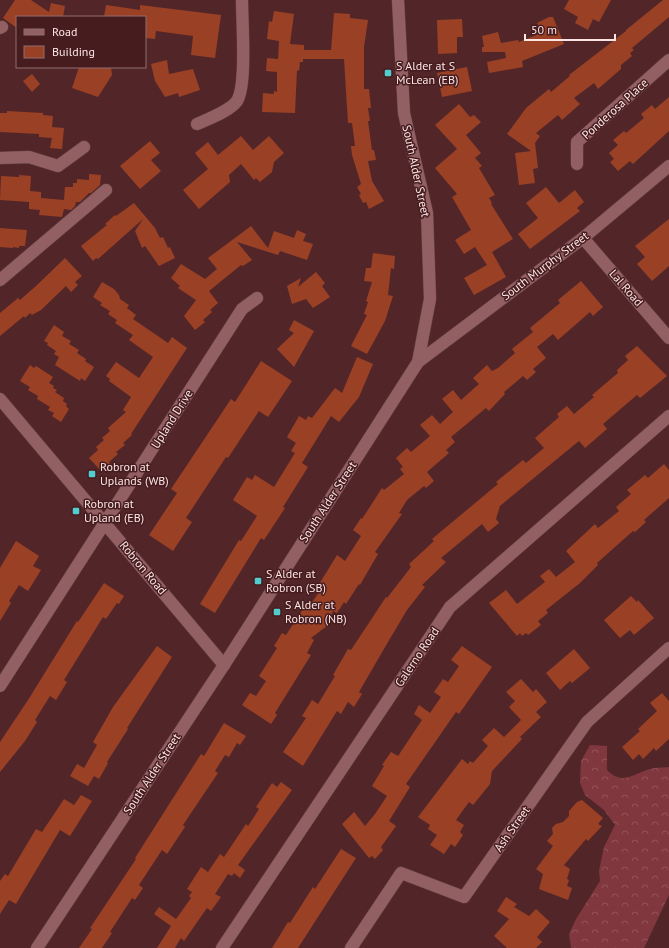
<svg xmlns="http://www.w3.org/2000/svg" width="669" height="948" viewBox="0 0 669 948" font-family="'PT Sans',sans-serif">
	<style>
		.forest { fill: url(#forest-crowns) }
		.building { fill: #9a4025 }
		.lines { fill: none; stroke-linecap: round; stroke-linejoin: round }
		.minor-casing { stroke: #694448; stroke-width: 13 }
		.minor { stroke: #926062; stroke-width: 12 }
		.poi-dot { fill: #52cdcf; stroke: #461c1f; stroke-width: 1.5 }
		.labels { text-anchor: middle; stroke-width: 3; stroke-linejoin: round; paint-order: stroke }
		.poi-label { font-size: 12px; fill: #fce5e5; stroke: #461c1f; text-anchor: start }
		.street-label { font-size: 12px; fill: #fce5e5; stroke: #461c1f }
	</style>
	<defs>
		<pattern id="forest-crowns" width="20" height="18" patternUnits="userSpaceOnUse"><rect width="20" height="18" fill="#80373d"/><path d="M2 6a3 3 0 1 1 6 0M12 15a3 3 0 1 1 6 0" fill="none" stroke="#935459"/></pattern>
	</defs>
	<rect width="100%" height="100%" fill="#522629"/>
	<!-- forest -->
	<path class="forest" d="M590,745L607,746V770C623,786 632,774 650,769C656,767 663,768 669,767V895L644,948H571L569,934L576,919L600,881L599,871L604,847L615,825L604,810L585,795L580,783L581,761Z"/>
	<!-- building -->
	<g class="building">
		<path d="M15,0H31L49,12L51,3L65,6L63,17H17V28L3,18Z"/>
		<path d="M569,0H611L599,22L593,19L588,30L575,23L578,17L564,9Z"/>
		<path d="M663,0H669V17L632,48L634,50L630,53L632,56L621,65V69L598,89L594,83L574,98L580,104L562,120L558,115L536,133L540,136L535,143L538,168L533,169L535,183L519,185L515,153L531,151L507,134L526,108L549,89L551,92L570,76L569,75L626,31V30Z"/>
		<path d="M106,5L140,10V5L221,15L215,58L191,55L193,36L156,31L155,39L145,38V17H104Z"/>
		<path d="M274,11L294,14L290,44L304,45V50H331L334,13L350,14V18L368,20L364,47V89H369L371,108H368L370,121H368L372,150H374L376,160L368,161L372,181L384,201L369,209L366,202L363,203L359,195L361,194L357,187L361,184L352,155L351,146H355L352,123H348L344,59H303V62H300L299,71L297,70L295,113L262,112L263,93L274,94V91L277,92V72L266,71L267,58L278,59L279,41L267,39L269,21L272,22Z"/>
		<path d="M549,17H553L564,44L522,61L523,67L489,73L487,62L506,58L505,52H482V47H484L482,36L498,32L501,43L518,40L519,42L541,33L537,23Z"/>
		<path d="M462,19L463,37H457V53L438,54L437,20Z"/>
		<path d="M167,60L169,74L193,69L200,90L179,97L178,93L165,97L155,81L151,64Z"/>
		<path d="M79,67H111L112,75L98,97L72,88Z"/>
		<path d="M467,67L472,91L442,97L437,73Z"/>
		<path d="M32,74L40,84L32,92L23,81Z"/>
		<path d="M669,97V131L633,164L630,161L618,171L610,162L614,159L609,153L618,145L613,140L624,131L626,133L644,118L641,114L652,105L655,109Z"/>
		<path d="M459,104L470,117L474,115L481,122L466,135L481,153L475,158L482,166L479,168L495,195L489,198L492,203L491,204L513,239L492,252L506,277L474,295L464,278L487,265L475,247L464,254L455,240L471,230L452,197L457,194L435,168L457,149L435,125Z"/>
		<path d="M7,111L43,113V115L53,116L52,127L64,128L62,149L50,148L52,138L39,137V134L0,132V113H7Z"/>
		<path d="M241,136L253,150L269,136L284,153L274,162L272,172L260,182L256,178L254,180L241,164L229,175L230,182L199,209L183,190L208,169L195,153L208,142L218,155Z"/>
		<path d="M150,141L160,153L151,160L161,171L140,189L120,166Z"/>
		<path d="M89,174L101,175L100,185L91,193H89L80,202H76L75,206L71,210L64,209L62,217L39,215L40,210L29,209V202L0,200L1,176L19,177V175L31,176L30,191L41,192V198L64,200L65,187H73V183H77V179L89,180Z"/>
		<path d="M546,187L559,203L575,190L584,202L577,208L580,211L530,249L518,234L538,218L526,203Z"/>
		<path d="M134,203L155,228L160,238L163,237L168,248L170,247L175,258L159,266L145,246L142,248L135,231L143,219L98,259L96,258L93,261L81,246L107,225L105,224L115,215L116,216Z"/>
		<path d="M669,219V266L652,281L637,264L645,257L635,246Z"/>
		<path d="M251,226L268,248L274,231L294,238L297,230L306,234L303,241L313,244L307,260L280,251L278,255L237,242L252,260L243,266L241,265L209,291L218,303L210,310L212,312L203,320L205,322L195,330L184,316L196,300L178,288L180,286L171,278L181,264L205,279L217,269L208,258Z"/>
		<path d="M0,228L27,230L25,246H19V248L13,247V248L0,247Z"/>
		<path d="M373,253L395,256L394,269L391,268L388,295L393,296L385,321L367,354L351,346L367,315L364,314L368,302L366,301L372,282L364,281L366,268H371Z"/>
		<path d="M65,258L82,276L75,282L78,285L71,292L66,286L41,310L32,315L30,313L25,318L24,316L0,336V313L18,298L20,300L36,286Z"/>
		<path d="M316,272L325,283L322,286L330,297L313,308L306,299L292,304L287,286L301,278L298,287Z"/>
		<path d="M581,281L603,307L593,316L590,312L558,340L553,334L537,347L546,358L533,369L536,372L527,380L523,376L504,392L505,394L489,411L486,408L451,437L455,442L446,450L449,453L427,472L434,481L426,488L424,486L407,500L399,513L402,514L375,552L378,554L360,585L359,584L346,604L344,602L337,613L333,611L327,626L311,638L314,640L307,653L311,655L275,713L277,715L271,724L242,705L250,693L256,696L266,681L259,676L277,648L274,646L282,633L286,635L305,606L308,608L322,588L318,586L337,555L345,561L361,536L353,530L361,518L362,519L382,488L384,490L404,474L400,469L403,467L396,458L407,448L411,452L430,436L420,425L432,415L440,424L453,412L442,399L453,390L461,400L479,384L473,378L487,365L492,371L498,368L515,353L512,349L533,332L530,328L560,303L558,300Z"/>
		<path d="M102,282L114,289L119,295L120,299L129,305L127,308L136,315L133,319L168,343L172,337L187,348L131,434L132,435L123,443L125,445L116,452L118,454L109,462L111,464L102,472L89,458L98,450L96,447L104,440L102,438L110,431L108,428L126,412L123,410L131,397L109,381L110,379L106,376L116,362L139,378L153,357L129,340L133,335L115,323L117,320L108,314L110,311L100,305L102,303L93,297Z"/>
		<path d="M294,320L314,331L294,367L277,349L294,333L289,330Z"/>
		<path d="M54,325L64,332L62,336L71,341L69,344L79,350L77,353L86,359L85,361L94,367L85,381L81,378L80,381L55,365L59,357L54,354L56,351L47,345L48,343L44,341Z"/>
		<path d="M637,346L667,376L640,398L637,395L603,424L607,429L585,448L579,441L506,501L500,506L496,519L499,523L488,532L482,524L441,558L446,562L422,585L425,587L407,610L388,642L359,692L362,694L354,707L348,702L341,714L337,711L303,766L283,752L306,718L302,716L312,700L318,704L335,676L333,675L348,649L351,650L386,597L387,598L411,567L409,564L434,541L432,539L498,484L496,482L523,460L526,463L544,448L535,438L559,417L557,414L567,406L574,414L594,397L592,395L618,373L617,370L628,360L625,356Z"/>
		<path d="M357,357L373,364L359,397L339,422L331,416L302,463L308,467L283,507L285,508L264,540L261,538L215,613L200,604L239,540L241,541L257,516L233,500L247,477L252,480L255,475L274,487L295,453L291,451L296,443L287,437L299,416L306,420L308,416L312,418L335,388L342,393Z"/>
		<path d="M261,361L292,381L268,417L259,411L228,458L226,457L186,518L192,522L173,551L149,535L177,493L171,489L231,399L235,402Z"/>
		<path d="M30,365L34,368L36,366L53,377L49,383L54,386L53,388L57,390L55,392L64,398L63,401L67,404L66,406L69,409L61,422L52,416L54,413L48,410L50,407L37,399L38,396L28,390L30,387L20,381Z"/>
		<path d="M664,464L669,470V498L644,520L646,522L635,532L633,531L597,563L598,565L580,583L546,610L548,613L538,621L541,625L528,635L526,633L522,636L520,633L517,636L489,603L506,590L517,604L545,582L540,576L549,569L556,577L575,562L566,551L595,524L598,528L619,511L616,507L631,494L627,490L645,475L648,478Z"/>
		<path d="M16,541L39,556L33,566L41,570L28,591L19,585L9,601L11,603L0,621V568Z"/>
		<path d="M104,583L124,596L119,604L117,603L106,619L103,617L64,680L67,682L56,700L50,696L35,720L37,722L25,741L0,772V742L28,700L77,621L78,622Z"/>
		<path d="M631,596L637,602L638,600L654,618L634,635L630,630L620,638L604,620Z"/>
		<path d="M157,646L172,657L127,728L128,729L107,762L108,763L99,779L94,776L88,786L70,776L77,764L84,768L97,745L93,742L113,707Z"/>
		<path d="M462,646L492,667L459,714L456,712L406,784L410,787L389,821L396,826L381,847L383,850L375,859L372,856L369,858L342,824L354,812L365,826L375,814L387,796L372,786L384,766L382,765L391,752L398,756L422,720L414,714L419,705L430,713L441,697L434,692L443,679L448,682L459,666L451,660Z"/>
		<path d="M574,649L590,668L572,683L570,681L560,690L546,673Z"/>
		<path d="M521,679L533,692L536,689L547,702L536,712L541,717L520,737L522,739L492,771L490,784L486,789L473,805L469,802L456,820L464,825L460,832L463,835L455,847L451,844L444,854L430,845L437,835L428,829L430,825L418,817L462,759L468,764L470,761L473,763L488,746L482,740L494,728L504,737L521,720L509,707L515,701L506,692Z"/>
		<path d="M662,693L669,701V739L656,751L654,748L643,759L639,754L633,760L622,747L640,731L638,729L657,711L650,703Z"/>
		<path d="M224,723L246,736L240,745L237,743L229,757L225,755L215,771L218,773L183,825L185,827L167,854L162,850L139,885L143,888L135,900L132,898L110,932L112,933L102,948H79L92,929L90,928L136,859L135,858L201,754L204,756Z"/>
		<path d="M281,782L292,790L238,865L245,870L240,878L234,873L232,876L228,874L215,894L221,897L211,911L207,908L184,941L181,938L175,948H157L171,926L154,914L159,907L176,919L191,898L189,896L192,892L187,889L201,867L208,872L220,854L224,857L246,824L248,826L259,809L256,807L272,783L277,787Z"/>
		<path d="M81,795L92,801L70,836L60,830L16,904L9,900L0,914V881L5,874L8,876L36,829L42,832L64,799L74,805Z"/>
		<path d="M582,800L603,818L598,824L602,826L588,841L586,839L564,865L570,869L567,879L569,880L567,886L572,888L568,900L539,889L543,874L536,869L553,846L547,841L553,834L552,828L556,824L563,822L569,816V811L577,802Z"/>
		<path d="M341,849L356,858L298,948H272L288,922L290,923L313,887L315,889Z"/>
		<path d="M506,897L517,904L514,907L529,916L536,909L550,922L537,937L542,942L536,948H507L494,936L509,919L497,911Z"/>
	</g>
	<g class="lines">
		<!-- minor casing -->
		<g class="minor-casing">
			<g id="minor">
				<path d="M0,28L2,27"/>
				<path d="M197,124C208,119 230,111 237,101C247,85 242,22 242,0"/>
				<path d="M0,158L29,157L58,166L84,147"/>
				<path d="M577,164V142L669,60"/>
				<path d="M583,238L669,338"/>
				<path d="M0,280L106,190"/>
				<path d="M418,362L583,238L669,166"/>
				<path d="M0,399L224,665"/>
				<path d="M0,686L242,309L257,298"/>
				<path d="M37,948L224,665L418,362L430,299L427,213L404,113L398,0"/>
				<path d="M222,948L450,607L669,416"/>
				<path d="M351,948L401,873L464,897L587,722L669,648"/>
			</g>
		</g>
		<!-- minor -->
		<use href="#minor" class="minor"/>
	</g>
	<!-- markers -->
	<g class="poi-dot">
		<rect x="384" y="69" width="8" height="8" rx="2"/>
		<rect x="88" y="470" width="8" height="8" rx="2"/>
		<rect x="72" y="507" width="8" height="8" rx="2"/>
		<rect x="254" y="577" width="8" height="8" rx="2"/>
		<rect x="273" y="608" width="8" height="8" rx="2"/>
	</g>
	<g class="labels">
		<!-- poi labels -->
		<g class="poi-label">
			<text x="396" y="70">S Alder at S<tspan x="396" dy="14">McLean (EB)</tspan></text>
			<text x="100" y="471">Robron at<tspan x="100" dy="14">Uplands (WB)</tspan></text>
			<text x="84" y="508">Robron at<tspan x="84" dy="14">Upland (EB)</tspan></text>
			<text x="266" y="578">S Alder at<tspan x="266" dy="14">Robron (SB)</tspan></text>
			<text x="285" y="609">S Alder at<tspan x="285" dy="14">Robron (NB)</tspan></text>
		</g>
		<!-- street labels -->
		<g class="street-label">
			<text transform="translate(615 109) rotate(-42)" y="4">Ponderosa Place</text>
			<text transform="translate(416 171) rotate(78)" y="4">South Alder Street</text>
			<text transform="translate(545 266) rotate(-37)" y="4">South Murphy Street</text>
			<text transform="translate(626 288) rotate(49)" y="4">Lal Road</text>
			<text transform="translate(172 419) rotate(-58)" y="4">Upland Drive</text>
			<text transform="translate(328 502) rotate(-57)" y="4">South Alder Street</text>
			<text transform="translate(143 568) rotate(50)" y="4">Robron Road</text>
			<text transform="translate(417 657) rotate(-56)" y="4">Galerno Road</text>
			<text transform="translate(152 774) rotate(-57)" y="4">South Alder Street</text>
			<text transform="translate(512 829) rotate(-55)" y="4">Ash Street</text>
		</g>
	</g>
	<!-- legend -->
	<rect x="16" y="16" width="130" height="52" fill="#461c1f" stroke="#8f6c6e"/>
	<rect x="24" y="29" width="20" height="6" fill="#926062" stroke="#8f6c6e"/>
	<text x="52" y="36" font-size="12" fill="#fce5e5">Road</text>
	<rect x="24" y="46" width="20" height="12" fill="#9a4025" stroke="#8f6c6e"/>
	<text x="52" y="56" font-size="12" fill="#fce5e5">Building</text>
	<!-- scale -->
	<path d="M525 34v6h90v-6" fill="none" stroke="#fce5e5" stroke-width="2"/>
	<text x="531" y="34" font-size="12" fill="#fce5e5" stroke="#461c1f" stroke-width="3" paint-order="stroke">50 m</text>
</svg>
